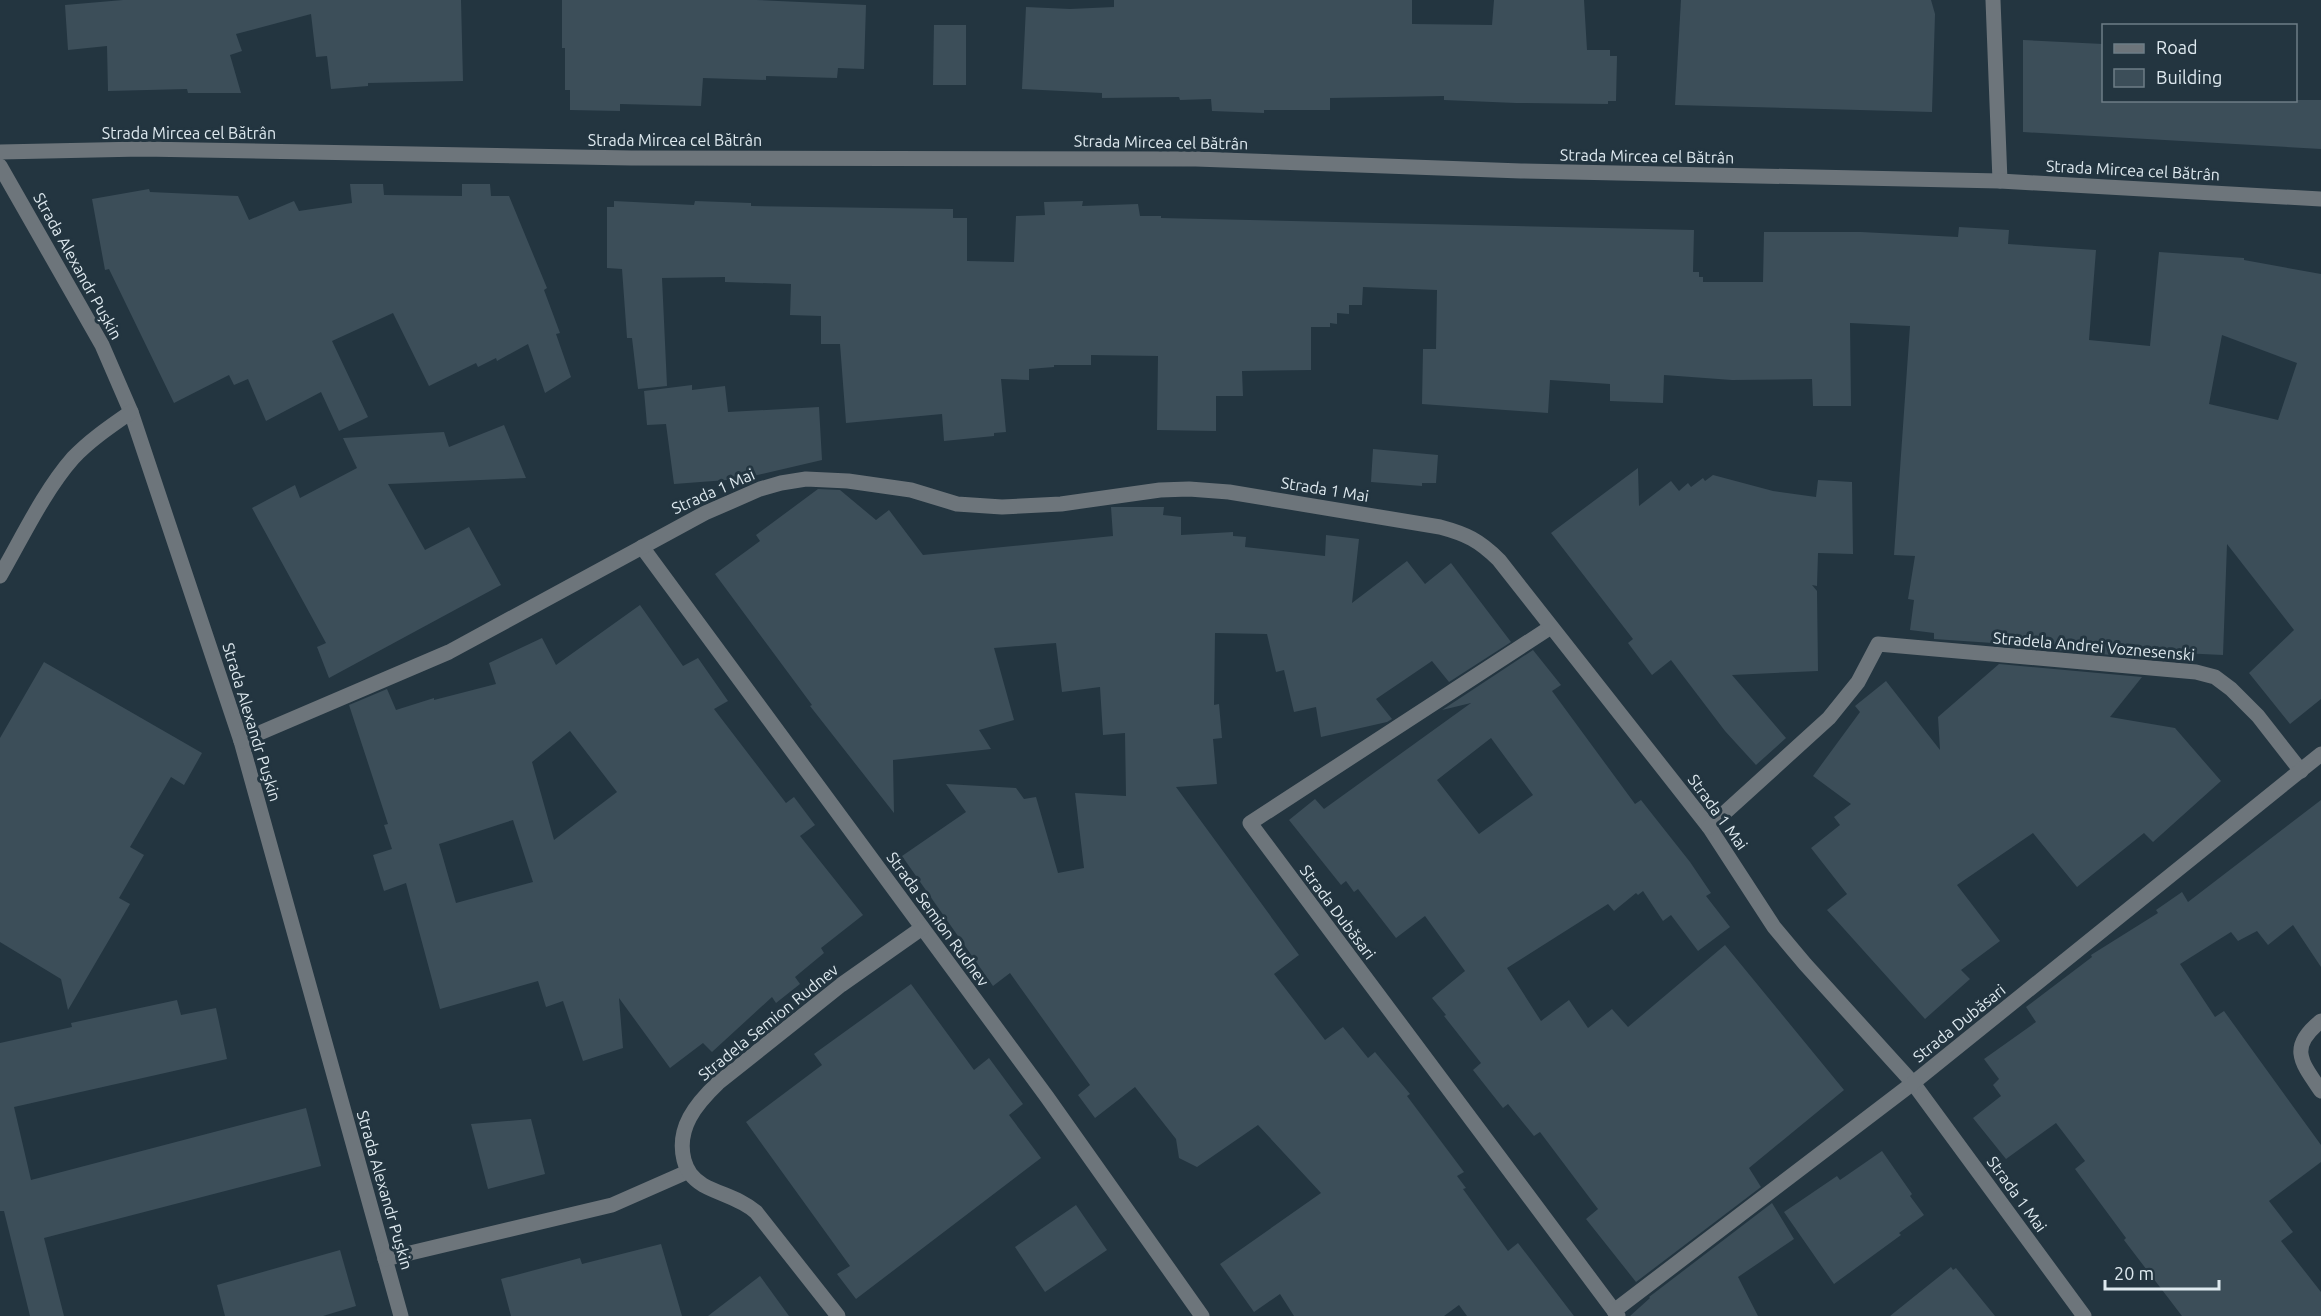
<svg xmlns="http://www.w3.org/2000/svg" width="2321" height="1316" viewBox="0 0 2321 1316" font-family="Ubuntu,sans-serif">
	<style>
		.building { fill: #3c4e59; fill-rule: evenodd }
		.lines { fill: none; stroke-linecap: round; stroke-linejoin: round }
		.minor { stroke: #6d757b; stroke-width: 15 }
		.labels { text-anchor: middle; stroke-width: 6; stroke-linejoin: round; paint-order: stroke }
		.street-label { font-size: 16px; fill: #dee9ef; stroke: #233540 }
	</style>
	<rect width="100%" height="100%" fill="#233540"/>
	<!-- building -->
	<g class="building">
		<path d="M123,0H461L463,81L368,83V86L331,89L327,56L316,57L311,14L236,34L242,51L230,55L241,93H188L187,89L108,91L107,46L68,50L65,5Z"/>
		<path d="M562,0H756L866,5L864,69L838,68L837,78L766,76V80L703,78L701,106L620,104V111L570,110V90H565V48H562Z"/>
		<path d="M1114,0H1412V24L1492,25L1494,0H1584L1587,50H1610V56H1617L1616,101H1608V104L1516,103L1444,100V96L1330,98V110H1264V113L1212,111L1211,99L1180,100L1179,97L1102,98V93L1022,89L1026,7L1070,9L1114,7Z"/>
		<path d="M1681,0H1931L1935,14L1932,112L1675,105Z"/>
		<path d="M934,25H966V85H933Z"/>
		<path d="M2023,40L2103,44V100H2321V149L2023,132Z"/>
		<path d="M350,184H383L384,195L462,196V184H490L491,196H509L547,288L544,290L560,333L556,334L571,377L545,393L528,344L497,361L496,358L478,367L476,363L429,386L393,313L332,341L368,417L339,431L321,392L266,421L248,379L234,385L229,375L174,403L109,269L105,270L92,199L149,189L150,192L238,196L249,220L294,201L299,211L352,203Z"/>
		<path d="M614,201L694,205L695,201L751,203V206L953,209V218H967V261L1014,262L1016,216L1045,215L1044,202L1083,201L1082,206L1138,204L1140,216H1161V218L1694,230L1693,272H1699V277H1703V282H1763L1764,232H1861L1958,237L1959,227L2009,230L2008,244L2096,250L2089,340L2150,346L2159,252L2244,258V260L2321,274V699L2290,724L2249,673L2294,630L2227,544L2223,655L2160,652L2157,659L2020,647L2022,645L1934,639V633L1910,630L1914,600L1908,599L1915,556L1894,555L1910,326L1850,323L1851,406H1813L1812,379L1732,380L1664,375L1663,403L1610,401V384L1550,380L1548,413L1422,404L1423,349H1436L1437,290L1363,287L1362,305H1349V314L1337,313V324L1330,323V327H1311V370L1242,371L1243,396H1216V431L1157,430L1158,356L1091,355V365H1054V367L1029,369V380L1001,379L1006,432L994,433V436L944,441L942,414L846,423L840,344H821V316L790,315L791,284L725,282V277L662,278L667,386L638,389L632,338H627L622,269L607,268V207H614ZM2222,335L2297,363L2278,420L2209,404Z"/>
		<path d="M692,385V390L725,386L728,412L819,407L822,460L740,479L674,484L666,424L647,425L644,391Z"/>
		<path d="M504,425L526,478L388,484L425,550L469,527L501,585L329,678L317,647L326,643L252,508L295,485L300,498L357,468L343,438L444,432L449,447Z"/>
		<path d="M1373,449L1438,455L1436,483H1422V486L1371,482Z"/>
		<path d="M1638,468L1639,506L1671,481L1679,491L1688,483L1691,487L1703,478L1705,481L1713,475L1773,491L1816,497L1818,480L1852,482L1853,554L1818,553L1817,586L1812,585L1817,591L1818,671L1732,675L1786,738L1756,765L1725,731L1671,660L1652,675L1628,643L1633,639L1551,533Z"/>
		<path d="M818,489L840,490L876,520L889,510L923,555L1113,536L1111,507H1164L1163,515L1181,517V535L1233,532V536L1246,537L1245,547L1325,556L1326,535L1359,539L1352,603L1407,561L1425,584L1451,563L1511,642L1449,682L1432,661L1376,699L1392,719L1387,722L1321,737L1316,707L1294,712L1284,670L1276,672L1267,634L1215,633L1214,705L1219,704L1222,738L1213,739L1217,784L1176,787L1299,955L1274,974L1325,1040L1343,1027L1368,1058L1375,1052L1410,1094L1407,1096L1464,1172L1457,1176L1466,1188L1463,1189L1508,1251L1518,1243L1574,1316H1467L1459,1305L1444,1316H1294L1280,1294L1254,1312L1220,1264L1321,1193L1258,1125L1197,1167L1179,1158L1176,1139L1135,1087L1095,1118L1078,1095L1090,1085L1010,973L993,986L902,856L966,812L946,784L1016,788L1024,799L1036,797L1058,873L1084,868L1075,793L1126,796L1125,733L1103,735L1100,687L1062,692L1056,643L994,648L1014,720L979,730L991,749L893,760L894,813L810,706L812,705L715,574L760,541L756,535Z"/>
		<path d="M640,605L683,666L698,658L728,701L714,709L786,803L794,797L815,825L800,836L863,915L821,948L824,953L795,977L800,984L776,1003L772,997L712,1052L703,1043L670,1068L619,998L623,1048L583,1061L563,1001L546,1007L538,981L440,1009L406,883L384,891L373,855L392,849L384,825L388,824L349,705L387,689L396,710L434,698V700L496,684L489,663L542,638L556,665ZM570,731L617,792L554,840L532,762ZM513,820L533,882L456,903L439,844Z"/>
		<path d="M1533,650L1561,685L1552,691L1635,804L1641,800L1690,862L1711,893L1706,896L1730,927L1698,951L1671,915L1663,921L1643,891L1638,895L1636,893L1614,911L1608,904L1507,968L1541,1021L1569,1000L1588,1028L1612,1009L1628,1027L1725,945L1844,1090L1749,1168L1761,1187L1636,1282L1586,1219L1598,1209L1540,1132L1534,1136L1508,1104L1503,1108L1473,1070L1481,1063L1444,1016L1446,1015L1432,998L1465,971L1425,916L1396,938L1358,889L1354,892L1346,881L1341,885L1289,820L1315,799L1324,809L1471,703L1442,710ZM1491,738L1533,795L1479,834L1437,780Z"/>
		<path d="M44,662L202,753L184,785L171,777L130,847L144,855L119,898L130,904L68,1010L61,979L0,942V738Z"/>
		<path d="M1999,664L2142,677L2110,717L2175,728L2221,781L2153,842L2144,833L2077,887L2033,833L1957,885L2000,941L1961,970L1970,979L1925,1019L1827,910L1847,894L1811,848L1840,825L1834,817L1851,804L1813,776L1860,712L1855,706L1886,681L1940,750L1938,717Z"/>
		<path d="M2321,800V967L2293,925L2268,945L2257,931L2238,941L2231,932L2180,964L2215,1017L2224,1011L2321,1145V1162L2269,1201L2293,1232L2281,1241L2321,1292V1316H2182L2124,1240L2126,1238L2075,1169L2085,1161L2056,1123L2006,1159L1973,1118L2001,1096L1993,1085L1999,1079L1984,1059L2036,1022L2026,1007L2092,957L2091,955L2158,913L2156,910L2182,892L2188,902Z"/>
		<path d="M911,984L974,1070L989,1058L1023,1104L1009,1115L1041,1158L856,1299L837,1274L850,1266L746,1122L822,1065L814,1054Z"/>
		<path d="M177,1000L181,1015L216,1008L227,1059L14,1107L31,1180L306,1108L321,1166L44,1238L64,1316H30L4,1211H0V1043L72,1027L71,1023Z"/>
		<path d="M531,1119L545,1174L488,1189L471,1124Z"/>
		<path d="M1882,1151L1912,1194L1910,1196L1924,1215L1899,1233L1901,1235L1834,1284L1784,1212L1837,1176L1840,1180Z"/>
		<path d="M1772,1203L1794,1239L1738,1277L1758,1316H1630L1650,1298L1649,1297Z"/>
		<path d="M1076,1205L1107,1250L1045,1292L1015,1247Z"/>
		<path d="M661,1244L682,1316H511L501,1279L580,1258L582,1264Z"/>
		<path d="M340,1250L356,1306L323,1316H225L217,1285Z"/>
		<path d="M1951,1267L1953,1270L1956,1268L1995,1316H1890Z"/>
		<path d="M760,1276L789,1316H708Z"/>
	</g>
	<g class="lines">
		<!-- minor -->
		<g class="minor">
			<path d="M1993,0L2000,181"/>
			<path d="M0,152L142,149L631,158L1196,159L1521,171L2000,181L2321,199"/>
			<path d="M0,166L102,345L131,412L241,741L401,1316"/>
			<path d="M642,547L1047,1097L1202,1316"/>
			<path d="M0,576C22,538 44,491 73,458C90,440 111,426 131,412"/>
			<path d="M1551,627L1250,823L1618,1316"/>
			<path d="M241,741L449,652L705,513L760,489L781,483L806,479L848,481L911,490L957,504L1002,507L1061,504L1160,490L1189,489L1229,492L1440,527C1466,534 1479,540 1499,560L1709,827L1774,927L1805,964L1913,1083L2084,1316"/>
			<path d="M1709,827L1829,718L1858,682L1878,644L2196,672L2215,677L2231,689L2258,716L2301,771"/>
			<path d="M2321,1021C2288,1047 2301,1062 2321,1091"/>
			<path d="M385,1259L612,1205L687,1172"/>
			<path d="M1614,1311L1913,1083L2321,754"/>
			<path d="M838,1316L756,1212C740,1198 721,1195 703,1185C692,1178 687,1171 684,1160C676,1128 696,1104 718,1083L841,985L922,928"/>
		</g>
	</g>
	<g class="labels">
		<!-- street labels -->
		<g class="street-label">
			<text x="189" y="139">Strada Mircea cel Bătrân</text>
			<text x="675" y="146">Strada Mircea cel Bătrân</text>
			<text transform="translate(1161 142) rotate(1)" y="6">Strada Mircea cel Bătrân</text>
			<text transform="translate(1647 156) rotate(1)" y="6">Strada Mircea cel Bătrân</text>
			<text transform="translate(2133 170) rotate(3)" y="6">Strada Mircea cel Bătrân</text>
			<text transform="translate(78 266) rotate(61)" y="6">Strada Alexandr Pușkin</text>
			<text transform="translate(1325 489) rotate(9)" y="6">Strada 1 Mai</text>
			<text transform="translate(713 491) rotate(-24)" y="6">Strada 1 Mai</text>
			<text transform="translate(2094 646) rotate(5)" y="6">Stradela Andrei Voznesenski</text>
			<text transform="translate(252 722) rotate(73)" y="6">Strada Alexandr Pușkin</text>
			<text transform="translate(1718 812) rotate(54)" y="6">Strada 1 Mai</text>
			<text transform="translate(1338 912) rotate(53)" y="6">Strada Dubăsari</text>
			<text transform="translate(938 919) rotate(54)" y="6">Strada Semion Rudnev</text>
			<text transform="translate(768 1022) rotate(-39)" y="6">Stradela Semion Rudnev</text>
			<text transform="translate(1959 1023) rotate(-39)" y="6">Strada Dubăsari</text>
			<text transform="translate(385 1190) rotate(74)" y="6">Strada Alexandr Pușkin</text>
			<text transform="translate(2017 1194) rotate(54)" y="6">Strada 1 Mai</text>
		</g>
	</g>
	<!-- legend -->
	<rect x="2102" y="24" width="195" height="78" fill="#233540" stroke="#6e7d86" stroke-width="1.5"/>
	<rect x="2114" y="44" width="30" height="9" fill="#6d757b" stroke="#6e7d86" stroke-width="1.5"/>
	<text x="2156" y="54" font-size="18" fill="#dee9ef">Road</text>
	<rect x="2114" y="69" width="30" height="18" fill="#3c4e59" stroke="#6e7d86" stroke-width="1.5"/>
	<text x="2156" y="84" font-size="18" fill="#dee9ef">Building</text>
	<!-- scale -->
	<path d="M2105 1280v9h114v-9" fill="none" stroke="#dee9ef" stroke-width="3"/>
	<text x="2114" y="1280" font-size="18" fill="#dee9ef" stroke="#233540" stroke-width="4.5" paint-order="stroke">20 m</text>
</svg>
